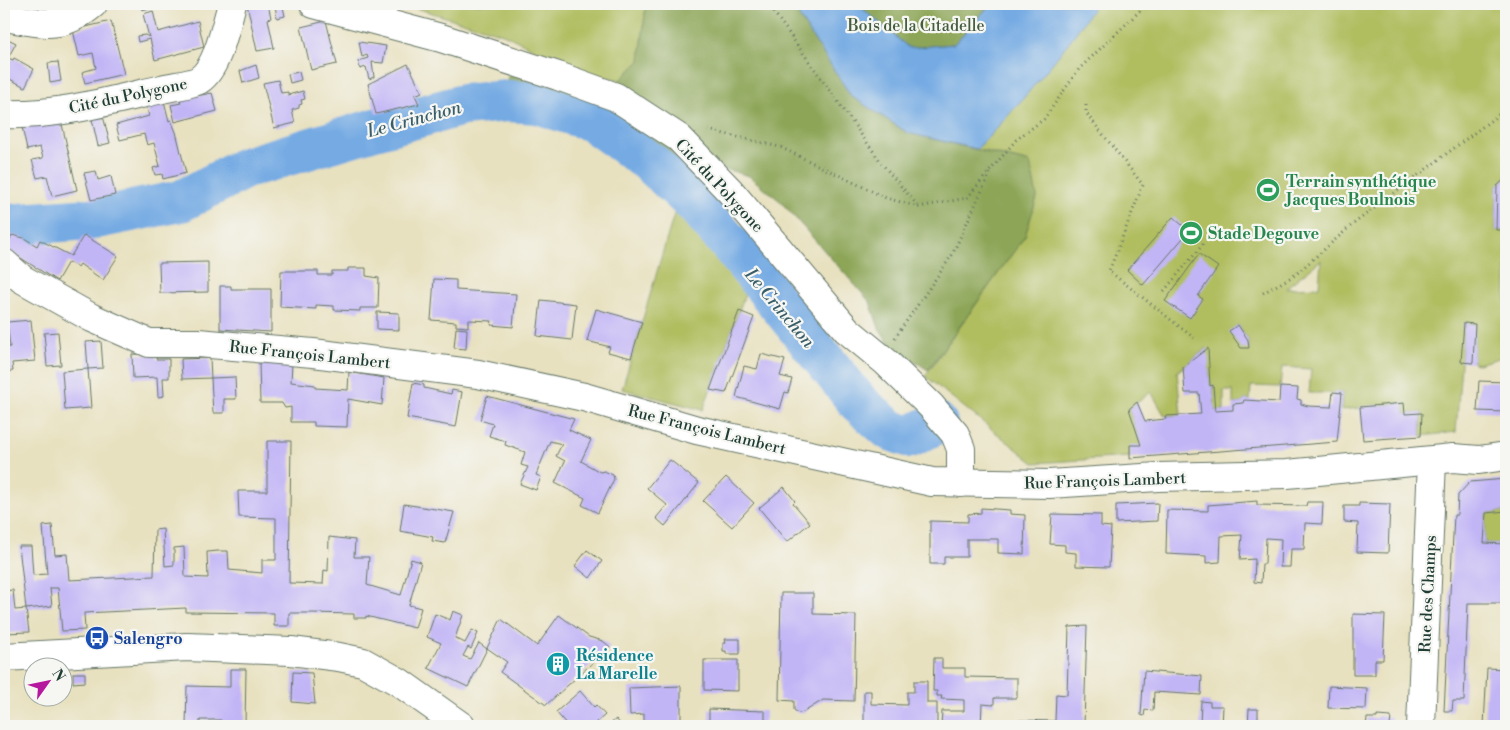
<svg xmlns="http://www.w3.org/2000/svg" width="1510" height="730" viewBox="0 0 1510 730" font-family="'Libre Bodoni',serif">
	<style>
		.green { fill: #b1be60; stroke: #687e4a; fill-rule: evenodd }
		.forest { fill: #8ca556; stroke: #567145 }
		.water { fill: #75aae3; stroke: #4a748c }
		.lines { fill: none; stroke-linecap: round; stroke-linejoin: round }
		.river { stroke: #75aae3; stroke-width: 42 }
		.building { fill: #c2b5f6 }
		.minor-casing { stroke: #657665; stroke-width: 30 }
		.path { stroke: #657665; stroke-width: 3; stroke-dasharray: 1 4; stroke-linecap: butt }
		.minor { stroke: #fff; stroke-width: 28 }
		.labels { text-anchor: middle; stroke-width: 4.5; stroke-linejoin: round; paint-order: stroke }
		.park-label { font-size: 16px; fill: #445d3f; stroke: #f6f6f2 }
		.street-label { font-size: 16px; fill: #1f3d34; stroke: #f6f6f2 }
		.leisure-label { font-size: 16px; font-weight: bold; fill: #27864d; stroke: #f6f6f2; text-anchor: start }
		.transit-label { font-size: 16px; font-weight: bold; fill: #164399; stroke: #f6f6f2; text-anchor: start }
		.culture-label { font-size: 16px; font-weight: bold; fill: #0d838f; stroke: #f6f6f2; text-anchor: start }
		.water-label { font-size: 18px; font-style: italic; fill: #395e69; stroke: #f6f6f2 }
	</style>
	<rect width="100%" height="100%" fill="#f6f6f2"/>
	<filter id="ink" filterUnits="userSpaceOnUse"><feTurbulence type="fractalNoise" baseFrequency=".02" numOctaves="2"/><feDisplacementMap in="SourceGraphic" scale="10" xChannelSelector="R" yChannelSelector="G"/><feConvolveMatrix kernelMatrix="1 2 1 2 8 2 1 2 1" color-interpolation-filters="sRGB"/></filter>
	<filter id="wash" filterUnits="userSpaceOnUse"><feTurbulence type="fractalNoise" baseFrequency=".0096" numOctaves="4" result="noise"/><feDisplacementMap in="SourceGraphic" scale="20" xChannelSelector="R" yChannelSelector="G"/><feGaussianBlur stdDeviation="1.12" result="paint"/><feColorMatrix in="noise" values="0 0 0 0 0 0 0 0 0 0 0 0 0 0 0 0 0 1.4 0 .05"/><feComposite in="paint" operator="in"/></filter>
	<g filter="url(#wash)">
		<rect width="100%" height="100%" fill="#e8e1c0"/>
		<!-- green -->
		<g class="green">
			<path d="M402,4H646L640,61L620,80L583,72L503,34Z"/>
			<path d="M1096,4H1506V178L1497,186L1496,230H1506V356L1478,364L1473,363L1475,324L1464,323L1456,432L1421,436L1422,413L1405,414L1404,403L1341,410L1342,393H1309L1311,369L1282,367L1280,387L1251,386L1250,400H1244L1243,403L1233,404V391H1224V410L1215,411L1213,386H1210L1207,348L1177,372L1181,415L1165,416L1151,392L1129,409L1146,456L1034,463L925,376L1025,236L1037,197L1030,163L977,149C1021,104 1059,55 1096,4ZM1321,260L1319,287L1286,288L1287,287ZM1238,325L1248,340L1249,348L1230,331Z"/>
			<path d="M518,93L550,97L624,121L656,149L718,211L848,369L894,418L912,422L930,410L947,429C922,450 916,450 885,450L749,283L703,410L622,389L678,201L602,135L589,127L540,108L514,105L467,109L308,153L255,171L175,206L115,219L4,231V219L92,215L171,201L249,160L292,145L314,135L474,97Z"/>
			<path d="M1506,511V544L1484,543L1486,513Z"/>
		</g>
		<!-- forest -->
		<g class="forest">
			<path d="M646,4H791L851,96L908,133L1030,163L1037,197L1025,236L928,370L890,345L879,328L870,302L780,201L749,176L701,162L685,178L624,121L543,95L503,94L512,62L615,97L620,80L640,61Z"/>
			<path d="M857,4H991L954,44L909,48Z"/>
		</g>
		<!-- water -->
		<path class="water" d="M791,4H857L909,48L954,44L991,4H1096C1061,56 1020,104 977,149L908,133L851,96Z"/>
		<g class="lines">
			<!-- river -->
			<path class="river" d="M4,225L92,219L181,201L245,168L375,129L463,105L508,101L537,103L592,121L651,163L696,205L730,244L859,403L890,430L910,437L937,423"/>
		</g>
		<g id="blocks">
			<!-- building -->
			<g class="building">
				<path d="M140,4H152L153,7L142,10Z"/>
				<path d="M247,4H268L271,18L268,19L274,48L257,51Z"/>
				<path d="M275,5L283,7L285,16L277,18Z"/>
				<path d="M153,11L158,32L198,21L204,47L155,60L150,39L138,42L137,36L145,35L149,37L143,14Z"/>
				<path d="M111,21L124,74L85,83L82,72L96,68L93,53L79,56L73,30Z"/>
				<path d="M326,21L337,64L311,70L301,27Z"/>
				<path d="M4,37L16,43L8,58L13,60L14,58L34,69L25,87L4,76Z"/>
				<path d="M359,42L386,46L383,63L372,62L374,77L369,79L366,67L360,69L358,61L368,58L367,55L362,57Z"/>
				<path d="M58,62L61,81L50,83L48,63Z"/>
				<path d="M408,64L422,92L415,95L419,104L376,114L368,84Z"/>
				<path d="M256,65L259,78L243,83L240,71Z"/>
				<path d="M299,72L301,80L290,83L288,74Z"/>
				<path d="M278,80L281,93L288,92V95L303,91L305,99L301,100L302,104L299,105V108L292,110L295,123L274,128L263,83Z"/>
				<path d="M162,93L169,121L171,120L176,132L186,173L163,179L162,174L155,175L153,168L160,166L154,143L147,145L144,134L120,140L116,125L149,116L144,97Z"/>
				<path d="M212,93L217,111L175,122L171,105L181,103L180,99Z"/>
				<path d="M103,116L110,143L98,146L92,119Z"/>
				<path d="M61,120L77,190L52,196L47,176L37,178L32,160L43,158L40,147L27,150L22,127Z"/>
				<path d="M96,171L98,180L111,176L115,195L91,200L84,173Z"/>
				<path d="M1506,178V230H1496L1497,186Z"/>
				<path d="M1173,217L1189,231L1143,285L1127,270Z"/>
				<path d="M12,235L24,238L37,246L40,240L71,256L84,235L118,256L103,280L84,267L80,264L78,267L68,262L57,281L5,248Z"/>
				<path d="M1199,254L1218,267L1198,296L1203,299L1190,318L1165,301Z"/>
				<path d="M208,262V292L160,293L159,263Z"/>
				<path d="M348,268H366V276L379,278L378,308H360V311L334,310V306L316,305V309L280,307L281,271H318V275H332V271H348Z"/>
				<path d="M434,279L456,280V290L516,294L513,327L491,325L492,321L468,320V327L456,326V322L431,320Z"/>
				<path d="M220,286H231V289H271V332L220,329Z"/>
				<path d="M541,300L576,304L572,340L537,336Z"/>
				<path d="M596,309L642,322L631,358L608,352L610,347L587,341Z"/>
				<path d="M739,311L754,317L726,393L710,390Z"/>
				<path d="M377,312L399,313V330L377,329Z"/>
				<path d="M31,320L35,361L12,363L13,371L4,372V348L10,347L7,322Z"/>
				<path d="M1464,323L1475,324L1473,363L1461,362Z"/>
				<path d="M1238,325L1248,340L1249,348H1241L1229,331Z"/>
				<path d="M456,328L467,329L466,349L454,348Z"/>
				<path d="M58,332L61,365L47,366L44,333Z"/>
				<path d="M101,341L103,368L88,369L86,342Z"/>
				<path d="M1208,348L1210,386L1213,385L1215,411L1233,410V404L1243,403L1244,400L1279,402L1280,387L1298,388L1297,399L1301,400V404L1308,406L1331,407L1333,392L1342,393L1337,442L1130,458V445H1141L1129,409L1137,402L1145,421L1166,419L1165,416L1201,414L1199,393H1185L1183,367Z"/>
				<path d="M132,354L156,355V359H169V378H163L164,396L158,397L157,377L133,378Z"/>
				<path d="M761,354L785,360L780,376L792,379L788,393L785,392L780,409L736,397L744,366L757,369Z"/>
				<path d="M210,358L211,378L182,379L181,359Z"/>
				<path d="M259,361L292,363L291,382L315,385V388L348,390L349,372L384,378L382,405L348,399L347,427L314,426V422H291V407L285,408L282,403H260Z"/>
				<path d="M88,369L91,408L65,410L62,371Z"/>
				<path d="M235,377L236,399H224V413H213L211,378Z"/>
				<path d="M1479,381L1506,382V412L1477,411Z"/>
				<path d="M413,383L424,385V388L451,394L452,390L462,392L456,427L407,418Z"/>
				<path d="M487,396L574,419L569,430L591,440L581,461L600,472L604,471L613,475L614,479L598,513L582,505L585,498L555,483L565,461L556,456L562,444L550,441L536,475L541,477L536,490L520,484L528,467L521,465L525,452L505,445L506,441L489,436L493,424L480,420Z"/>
				<path d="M1404,403L1405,414L1422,413L1421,436L1363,440L1360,407Z"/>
				<path d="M267,441H291L289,583L323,584L324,570L328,571L329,537L355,540L354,557H369L367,585L401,595L411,559L421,562L409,605L421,608L415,628L366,616V618H354V614L311,613H289V626H274V613L186,612V608L84,613L85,630L62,631L58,588H50L52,606L26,609L19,546H31L33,575L47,574L43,526L52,525L55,555L67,554L69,580L154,576L155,530L163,529L165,566L174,565V548L184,547L185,577L208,578L207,552L218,551H228L229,570L262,573V560H276V518L239,517L238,491H267Z"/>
				<path d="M670,460L699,483L665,526L656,518L667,505L647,488Z"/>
				<path d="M726,477L754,503L732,527L703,501Z"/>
				<path d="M1506,479V511L1486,513L1484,543L1506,544V603H1468L1464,701H1453L1452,711H1444L1454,515H1457L1458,495L1470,482Z"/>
				<path d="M784,487L795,501L793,503L810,523L787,542L759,508Z"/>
				<path d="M1257,501V505L1306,506L1307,502H1323L1322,524L1305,523L1304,549H1291L1290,567H1280L1281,539L1266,538L1265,564H1262L1261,583L1254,582L1255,559L1240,560L1242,535L1221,536L1220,562L1206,563V556L1166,554L1167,510L1208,511V505Z"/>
				<path d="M1158,503L1157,521L1116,523V505Z"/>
				<path d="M1359,503L1390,504L1388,553L1357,552L1358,523L1344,522V506H1359Z"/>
				<path d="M404,504L454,512L445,543L432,541L433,537L400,531Z"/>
				<path d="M981,508L1010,510V514L1025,515L1024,554L998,553V539H967V557H944V564H930V521L968,522V514L981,513Z"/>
				<path d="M1052,514L1101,515V526L1111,527L1109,567L1076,566V553L1065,552V545L1050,544Z"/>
				<path d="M587,550L602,561L590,578L575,566Z"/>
				<path d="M13,590L15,610L26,609L29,632L4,633V591Z"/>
				<path d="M781,593H813V614L856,615L854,701L823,700L804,712L798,713L794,710V701L779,700Z"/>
				<path d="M453,611L463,615L455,638L465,643L472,630L478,633L471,649L468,647L463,656L470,659L479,643L487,649L468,687L428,668L441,643L427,637L435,614L450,620Z"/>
				<path d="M1353,614L1385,615L1383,660H1375V675H1353Z"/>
				<path d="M559,615L589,637L603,641L610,647L546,705L500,672L507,662L487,648L501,619L537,646Z"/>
				<path d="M1087,626L1084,726H1016V720L1055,721L1056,694L1067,695L1069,627Z"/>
				<path d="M725,639H740V654H726V651H723V643H726Z"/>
				<path d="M934,658H942V668H965V677L1017,678V698H994V705L982,704L981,726H941L942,711H964V700L941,699L942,696H937V691H933Z"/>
				<path d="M704,660H738V691L704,690Z"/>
				<path d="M1487,668L1506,669V726H1484Z"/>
				<path d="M230,669H246L245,726H221V720H200V726H186L187,686L230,687Z"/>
				<path d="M1144,671L1202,676L1201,695L1154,692L1153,711L1145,710L1144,716L1141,715Z"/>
				<path d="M293,672L312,673L315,704L292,702Z"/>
				<path d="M73,673H85V682L73,683Z"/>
				<path d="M914,681H927V703H937V726H864V691H871V704L907,705V692H914Z"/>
				<path d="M681,686V726H644V714L630,715L629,688Z"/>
				<path d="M1329,686L1367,688L1366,709L1328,708Z"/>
				<path d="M580,691L594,707L596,705L605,715L596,723L599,726H568L556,712Z"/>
				<path d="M1201,701L1210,702V706H1223L1222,726H1200Z"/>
				<path d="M709,709L765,711V726H709Z"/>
				<path d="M1249,709H1258V726H1248Z"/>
				<path d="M1377,716L1391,717L1390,726H1366L1367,718H1377Z"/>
				<path d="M616,719L622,726H608Z"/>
			</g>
		</g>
	</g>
	<g filter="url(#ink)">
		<use href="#blocks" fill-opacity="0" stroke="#657665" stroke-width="1"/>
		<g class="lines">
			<!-- minor casing -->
			<g class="minor-casing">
				<g id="minor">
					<path d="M314,4L441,38L558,76L616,97L679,138L730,191L847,330L886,362L931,406L955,434L961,449V483"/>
					<path d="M4,17C42,23 61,31 93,4"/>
					<path d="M4,114C57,116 110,101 162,89C172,86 190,85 199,80C218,68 226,24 232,4"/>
					<path d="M4,263L22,279L92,318L149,343H198L313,353L478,374L584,397L697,430L932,482L1049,484L1158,477L1287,474L1453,458L1479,460L1506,456"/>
					<path d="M4,657L187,647L291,651L339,657L363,662L399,682L461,726"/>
					<path d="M1421,726L1432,461"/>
				</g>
			</g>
			<!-- path -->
			<g class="path">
				<path d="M768,4L883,165L918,206"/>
				<path d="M1086,105V113L1143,185L1109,271L1194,338"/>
				<path d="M708,130L780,147L886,198L919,207L967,198L1016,140L1044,119L1079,69L1147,4"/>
				<path d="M1164,291L1205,242"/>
				<path d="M1263,293L1295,275L1352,225L1506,109"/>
				<path d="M895,338L952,255L991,171"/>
			</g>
			<!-- minor -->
			<use href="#minor" class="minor"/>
		</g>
	</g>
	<!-- icons -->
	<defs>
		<g id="stadium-disc" transform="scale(1.25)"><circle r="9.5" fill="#2e9e5b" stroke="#f6f6f2"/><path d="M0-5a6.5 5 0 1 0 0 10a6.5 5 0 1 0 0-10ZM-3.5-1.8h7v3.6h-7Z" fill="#fff"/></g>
		<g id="bus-disc" transform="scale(1.25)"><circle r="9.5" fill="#1a4fb4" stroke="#f6f6f2"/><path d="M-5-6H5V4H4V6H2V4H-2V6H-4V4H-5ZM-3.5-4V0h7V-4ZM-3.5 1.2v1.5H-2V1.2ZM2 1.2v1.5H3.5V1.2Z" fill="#fff"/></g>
		<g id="building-disc" transform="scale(1.25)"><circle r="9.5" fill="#0f9aa8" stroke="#f6f6f2"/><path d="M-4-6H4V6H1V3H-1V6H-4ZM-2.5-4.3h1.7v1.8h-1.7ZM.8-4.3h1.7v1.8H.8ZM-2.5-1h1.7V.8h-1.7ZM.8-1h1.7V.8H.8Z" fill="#fff"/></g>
	</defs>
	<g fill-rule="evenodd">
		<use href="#stadium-disc" x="1268" y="190"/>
		<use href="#stadium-disc" x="1191" y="233"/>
		<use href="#bus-disc" x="97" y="638"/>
		<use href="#building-disc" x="558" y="664"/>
	</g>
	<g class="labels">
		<!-- park labels -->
		<g class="park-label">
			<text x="916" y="31">Bois de la Citadelle</text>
		</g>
		<!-- street labels -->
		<g class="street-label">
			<text transform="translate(128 95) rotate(-12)" y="6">Cité du Polygone</text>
			<text transform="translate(720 185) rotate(47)" y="6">Cité du Polygone</text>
			<text transform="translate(310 354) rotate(6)" y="6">Rue François Lambert</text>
			<text transform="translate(707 429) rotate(14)" y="6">Rue François Lambert</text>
			<text transform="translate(1105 480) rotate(-2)" y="6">Rue François Lambert</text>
			<text transform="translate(1427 594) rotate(-87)" y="6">Rue des Champs</text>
		</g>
		<!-- leisure labels -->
		<g class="leisure-label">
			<text x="1286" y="187">Terrain synthétique<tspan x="1286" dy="18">Jacques Boulnois</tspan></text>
			<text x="1208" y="239">Stade Degouve</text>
		</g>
		<!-- transit labels -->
		<g class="transit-label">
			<text x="114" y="644">Salengro</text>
		</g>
		<!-- culture labels -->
		<g class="culture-label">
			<text x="576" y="661">Résidence<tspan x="576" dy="18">La Marelle</tspan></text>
		</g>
		<!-- water labels -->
		<g class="water-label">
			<text transform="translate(414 119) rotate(-15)" y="6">Le Crinchon</text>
			<text transform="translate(780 308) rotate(50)" y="6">Le Crinchon</text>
		</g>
	</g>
	<!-- margin -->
	<rect width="1510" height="730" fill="none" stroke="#f6f6f2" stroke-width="20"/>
	<!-- north arrow -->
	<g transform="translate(48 682) rotate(57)"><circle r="24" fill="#f6f6f2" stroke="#a0aca6"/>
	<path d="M0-4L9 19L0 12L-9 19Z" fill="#b5179e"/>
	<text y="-8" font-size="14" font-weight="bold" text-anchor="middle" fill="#1f3d34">N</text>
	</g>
</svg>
